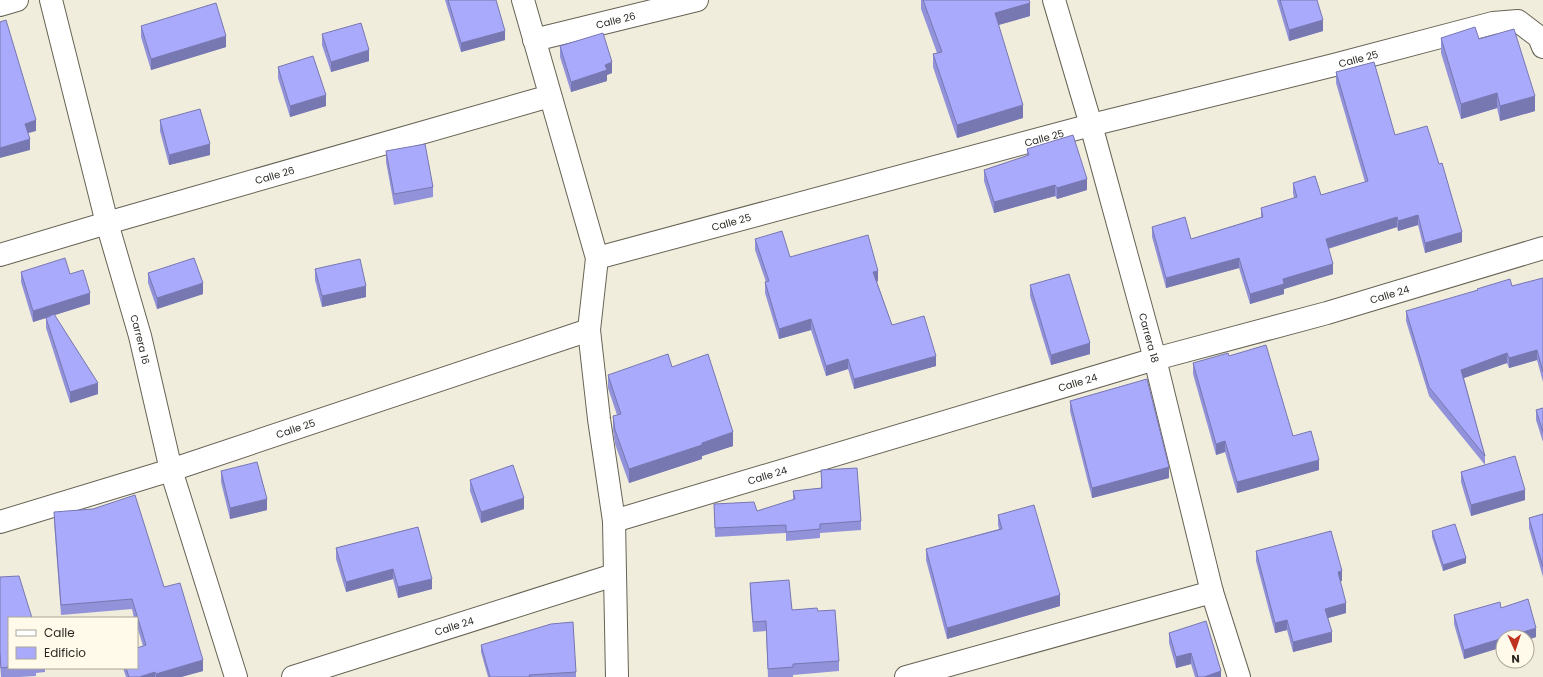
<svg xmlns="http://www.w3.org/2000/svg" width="1543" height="677" viewBox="0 0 1543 677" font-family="Poppins,sans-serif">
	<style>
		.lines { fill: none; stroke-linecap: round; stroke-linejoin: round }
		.minor-casing { stroke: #666254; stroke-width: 24 }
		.minor { stroke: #fff; stroke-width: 22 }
		.wall { fill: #9292da }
		.shaded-wall { fill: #7777b1 }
		.building { fill: #aaaafd; stroke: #7777b1 }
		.labels { text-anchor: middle; stroke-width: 3; stroke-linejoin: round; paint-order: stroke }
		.street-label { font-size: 10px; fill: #292721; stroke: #fffaea }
	</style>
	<rect width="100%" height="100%" fill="#f1eddc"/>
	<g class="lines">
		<!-- minor casing -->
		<g class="minor-casing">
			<g id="minor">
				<path id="s1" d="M51,0L107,223L140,336L171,470L236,677"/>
				<path d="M523,0L597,258L589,330L599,419L614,521L617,677"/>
				<path id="s2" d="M1054,0L1091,125L1155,359L1212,592L1239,677"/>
				<path d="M0,5L17,0"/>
				<path id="s3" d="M534,40L697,0"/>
				<path id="s4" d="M0,255L107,223L550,96"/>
				<path id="s5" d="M597,258L1091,125L1334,65L1493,23L1518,21L1539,37L1543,47"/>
				<path id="s6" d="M614,521L1155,359L1327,313L1543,248"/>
				<path id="s7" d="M0,522L171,470L589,330"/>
				<path id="s8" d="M293,677L614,575"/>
				<path d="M906,677L1212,592"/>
			</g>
		</g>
		<!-- minor -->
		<use href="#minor" class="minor"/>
	</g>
	<!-- wall -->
	<g class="wall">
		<path d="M445,0H496L505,40L461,52Z"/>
		<path d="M921,0H1029L1030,16L998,25L1023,118L957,138L933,67V54L937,53L921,9Z"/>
		<path d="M1277,0H1317L1323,31L1289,41Z"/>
		<path d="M141,26L226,47L151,70L141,37Z"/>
		<path d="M322,34L369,61L331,72L322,45Z"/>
		<path d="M1441,38L1479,39L1535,111L1500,121L1497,108L1461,119L1441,53Z"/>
		<path d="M560,46L612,73L607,75V81L571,92L560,57Z"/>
		<path d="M278,67L326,106L290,117L278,78Z"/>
		<path d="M1336,72L1395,135L1462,242L1425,253L1418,225L1398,231L1397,227L1328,249L1333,274L1284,289V294L1250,304L1239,268L1166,288L1152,237V227L1191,239L1261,217V208L1294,198L1293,193V183L1321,195L1365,182L1336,83Z"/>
		<path d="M160,120L210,155L169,165L160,131Z"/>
		<path d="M1027,149L1087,190L1057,199L1055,196L994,213L984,181V170L1027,156Z"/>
		<path d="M386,151L433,187V197L394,205L386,162Z"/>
		<path d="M755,239L790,257L878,281L877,282L892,325L936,366L854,389L848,369L826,376L811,330L779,339L765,293V282H766L755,250Z"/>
		<path d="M315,269L366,297L322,307L315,280Z"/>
		<path d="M21,272L70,274L90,304L54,315L98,394L70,403L46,328V318L33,322L21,282Z"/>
		<path d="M148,273L203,294L157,309L148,283Z"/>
		<path d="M1543,278V382L1537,360L1509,368L1507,363L1464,378L1485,456V465L1525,500L1471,516L1461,482V472L1485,465L1429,396L1406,321V311L1512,286Z"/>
		<path d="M1030,285L1090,354L1051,365L1030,296Z"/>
		<path d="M1229,356L1293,436L1319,470L1237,493L1225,452L1216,455L1193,374V363Z"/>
		<path d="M672,367L733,446L702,456V459L629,483L615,444L613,430V416L617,415L608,388V375Z"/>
		<path d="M1070,401L1169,478L1092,498L1070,411Z"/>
		<path d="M1543,408V442L1536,420V410Z"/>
		<path d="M821,470L861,521V530L820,533V538L786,541V533L715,537L714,504L757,511L793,500V491L821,488Z"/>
		<path d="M221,471L267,510L230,519L221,482Z"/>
		<path d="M470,480L524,509L481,523L470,491Z"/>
		<path d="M54,512L164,587L203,671L181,677H126L123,668H137L143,646L137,626V618H134L132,609L61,615L54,522Z"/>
		<path d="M1543,514V577L1529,528V518Z"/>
		<path d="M998,515L1060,606L947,639L926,560V549L999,529L998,525Z"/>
		<path d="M418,527L432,589L398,598L393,579L346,592L336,559V548Z"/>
		<path d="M1432,531L1466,563L1443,571L1432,537Z"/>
		<path d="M1256,551L1342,581H1340L1346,613L1328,618L1332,642L1293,652L1287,630L1275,633L1256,561Z"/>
		<path d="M0,577L9,618V668H45V672L36,673V676L19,677H1L0,663Z"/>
		<path d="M750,583L792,610L818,611L839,661V671L793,675V677H768L766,631L753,632L750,593Z"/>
		<path d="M1501,608L1536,637L1527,640V637L1464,659L1454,624V615Z"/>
		<path d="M1169,633L1221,677H1195L1191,664L1176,668L1169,643Z"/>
		<path d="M481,645L576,672V677H488L481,652Z"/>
	</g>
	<!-- shaded-wall -->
	<g class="shaded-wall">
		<path d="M1030,3V16L995,26V13Z"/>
		<path d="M1323,20V31L1289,41V30Z"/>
		<path d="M505,31V40L461,52V43Z"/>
		<path d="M226,36V47L151,70V59Z"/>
		<path d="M369,50V61L331,72V62Z"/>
		<path d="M612,62V73L607,75V81L571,92V82L605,65Z"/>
		<path d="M1497,93V108L1461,119V104Z"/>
		<path d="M326,95V106L290,117V106Z"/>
		<path d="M1535,96V111L1500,121V106Z"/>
		<path d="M1023,105V118L957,138V125Z"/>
		<path d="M36,120V131L25,134V124Z"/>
		<path d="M30,139V150L0,158V148Z"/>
		<path d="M210,144V155L169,165V155Z"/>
		<path d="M1087,179V190L1057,199V188Z"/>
		<path d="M1055,185V196L994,213V202Z"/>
		<path d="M1418,215V225L1398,231V221Z"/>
		<path d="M1397,217V227L1326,249V239Z"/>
		<path d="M1462,232V242L1425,253V243Z"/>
		<path d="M1239,258V268L1166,288V278Z"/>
		<path d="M1333,264V274L1284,289V294L1250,304V294L1283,279Z"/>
		<path d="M878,271V281L873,283V272Z"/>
		<path d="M203,283V294L157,309V298Z"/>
		<path d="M366,286V297L322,307V296Z"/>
		<path d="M90,293V304L33,322V311Z"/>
		<path d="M811,319V330L779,339V329Z"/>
		<path d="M1090,343V354L1051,365V355Z"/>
		<path d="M1537,350V360L1509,368V358Z"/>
		<path d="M1507,353V363L1461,379V370Z"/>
		<path d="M936,356V366L854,389V379Z"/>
		<path d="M848,359V369L826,376V366Z"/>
		<path d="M98,383V394L70,403V392Z"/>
		<path d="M733,432V446L702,456V459L629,483V469L702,443Z"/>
		<path d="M1225,441V452L1216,455V444Z"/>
		<path d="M1319,460V470L1237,493V482Z"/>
		<path d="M1169,467V478L1092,498V488Z"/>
		<path d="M1525,490V500L1471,516V505Z"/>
		<path d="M524,498V509L481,523V512Z"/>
		<path d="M267,499V510L230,519V508Z"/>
		<path d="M1466,558V563L1443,571V565Z"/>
		<path d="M393,569V579L346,592V582Z"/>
		<path d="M1342,571V581L1338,582V572Z"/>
		<path d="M432,579V589L398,598V587Z"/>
		<path d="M1060,595V606L947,639V628Z"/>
		<path d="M1346,603V613L1325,619V609Z"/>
		<path d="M1287,620V630L1275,633V623Z"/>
		<path d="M1536,628V637L1527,640V637H1507Z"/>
		<path d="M1332,632V642L1293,652V642Z"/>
		<path d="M1503,638V647L1464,659V650Z"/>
		<path d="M1191,653V664L1176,668V657Z"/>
		<path d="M203,660V671L181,677H156V674Z"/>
		<path d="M1221,671V677H1204Z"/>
		<path d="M155,672V677H139Z"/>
	</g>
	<!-- building -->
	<g class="building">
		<path d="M448,0H496L505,31L461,43Z"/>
		<path d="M923,0H1029L1030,3L995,13L1023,105L957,125L933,54L942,52Z"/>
		<path d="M1280,0H1317L1323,20L1289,30Z"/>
		<path d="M216,3L226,36L151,59L141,26Z"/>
		<path d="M6,20L36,120L25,124L30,139L0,148V22Z"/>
		<path d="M361,23L369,50L331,62L322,34Z"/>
		<path d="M1475,27L1479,39L1514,29L1535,96L1500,106L1497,93L1461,104L1441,38Z"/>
		<path d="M603,33L612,62L605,65L607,70L571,82L560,46Z"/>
		<path d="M313,56L326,95L290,106L278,67Z"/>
		<path d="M1374,62L1395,135L1427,126L1439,164L1442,163L1462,232L1425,243L1418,215L1398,221L1397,217L1326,239L1333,264L1283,279L1284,284L1250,294L1239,258L1166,278L1152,227L1185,217L1191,239L1263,217L1261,208L1297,197L1293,183L1315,176L1321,195L1368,181L1336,72Z"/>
		<path d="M200,109L210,144L169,155L160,120Z"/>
		<path d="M1073,135L1087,179L1057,188L1055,185L994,202L984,170L1029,155L1027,149Z"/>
		<path d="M425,144L433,187L394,194L386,151Z"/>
		<path d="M782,231L790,257L868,235L878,271L873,272L892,325L924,316L936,356L854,379L848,359L826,366L811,319L779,329L765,282L769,281L755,239Z"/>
		<path d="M65,258L70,274L83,270L90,293L33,311L21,272Z"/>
		<path d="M194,258L203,283L157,298L148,273Z"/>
		<path d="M360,259L366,286L322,296L315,269Z"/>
		<path d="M1069,274L1090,343L1051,355L1030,285Z"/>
		<path d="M1543,278V372L1537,350L1509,358L1507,353L1461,370L1485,456L1429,387L1406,311L1478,290L1477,289L1510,279L1512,286Z"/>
		<path d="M54,314L98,383L70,392L46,318Z"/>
		<path d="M1266,345L1293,436L1311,431L1319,460L1237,482L1225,441L1216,444L1193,363L1228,353L1229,356Z"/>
		<path d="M668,354L672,367L708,354L733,432L702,443V445L629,469L615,430L613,416L621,414L608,375Z"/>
		<path d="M1147,379L1169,467L1092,488L1070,401Z"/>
		<path d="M1543,408V432L1536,410Z"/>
		<path d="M1515,456L1525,490L1471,505L1461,472Z"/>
		<path d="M257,462L267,499L230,508L221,471Z"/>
		<path d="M513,465L524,498L481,512L470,480Z"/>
		<path d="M857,468L861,521L820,524V529L786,532V525L715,528L714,504L754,502L757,511L795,499L793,491L822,488L821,470Z"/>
		<path d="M135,495L164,587L180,583L203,660L156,674L155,672L139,677H129L126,668H137V648L146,645L132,599L61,605L54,512L93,509Z"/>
		<path d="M1034,505L1060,595L947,628L926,549L1002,529L998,515Z"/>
		<path d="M1543,514V567L1529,518Z"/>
		<path d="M1455,524L1466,558L1443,565L1432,531Z"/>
		<path d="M418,527L432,579L398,587L393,569L346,582L336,548Z"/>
		<path d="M1331,531L1342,571L1338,572L1346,603L1325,609L1332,632L1293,642L1287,620L1275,623L1256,551Z"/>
		<path d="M19,576L32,618H9V667L1,668L0,652V577Z"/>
		<path d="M789,580L792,610L817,608L818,611L835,610L839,661L793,664V667L768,669L766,621L753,622L750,583Z"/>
		<path d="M1528,599L1536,628L1507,637H1503V638L1464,650L1454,615L1500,602L1501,608Z"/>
		<path d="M1206,621L1221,671L1204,677H1198L1191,653L1176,657L1169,633Z"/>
		<path d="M573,622L576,672L529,675L530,677H490L481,645L551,624Z"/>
	</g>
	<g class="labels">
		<!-- street labels -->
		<g class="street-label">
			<text dy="4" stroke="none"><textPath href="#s3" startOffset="84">Calle 26</textPath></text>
			<text dy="4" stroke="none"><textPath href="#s5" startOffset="787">Calle 25</textPath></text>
			<text dy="4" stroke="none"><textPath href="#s5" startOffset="463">Calle 25</textPath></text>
			<text dy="4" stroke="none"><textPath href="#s4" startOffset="286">Calle 26</textPath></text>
			<text dy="4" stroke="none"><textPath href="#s5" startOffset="139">Calle 25</textPath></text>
			<text dy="4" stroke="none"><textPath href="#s6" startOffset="808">Calle 24</textPath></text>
			<text dy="4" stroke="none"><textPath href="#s2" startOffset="351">Carrera 18</textPath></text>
			<text dy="4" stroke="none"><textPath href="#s1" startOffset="351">Carrera 16</textPath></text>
			<text dy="4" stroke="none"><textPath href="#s6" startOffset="484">Calle 24</textPath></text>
			<text dy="4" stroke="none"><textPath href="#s7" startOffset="310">Calle 25</textPath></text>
			<text dy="4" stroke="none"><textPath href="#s6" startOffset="160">Calle 24</textPath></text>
			<text dy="4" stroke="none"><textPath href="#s8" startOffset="169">Calle 24</textPath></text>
		</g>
	</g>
	<!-- legend -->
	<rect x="8" y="617" width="130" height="52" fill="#fffaea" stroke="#a9a69a"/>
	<rect x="16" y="630" width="20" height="6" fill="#ffffff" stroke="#a9a69a"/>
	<text x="44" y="637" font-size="12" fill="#292721">Calle</text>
	<rect x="16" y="647" width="20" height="12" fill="#aaaafd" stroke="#a9a69a"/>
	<text x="44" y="657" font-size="12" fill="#292721">Edificio</text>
	<!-- north arrow -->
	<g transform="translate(1515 649) rotate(177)"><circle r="19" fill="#fffaea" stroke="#a9a69a"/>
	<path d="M0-3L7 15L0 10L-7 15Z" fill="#bf331f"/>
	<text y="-6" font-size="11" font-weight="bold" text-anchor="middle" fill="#292721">N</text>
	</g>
</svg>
